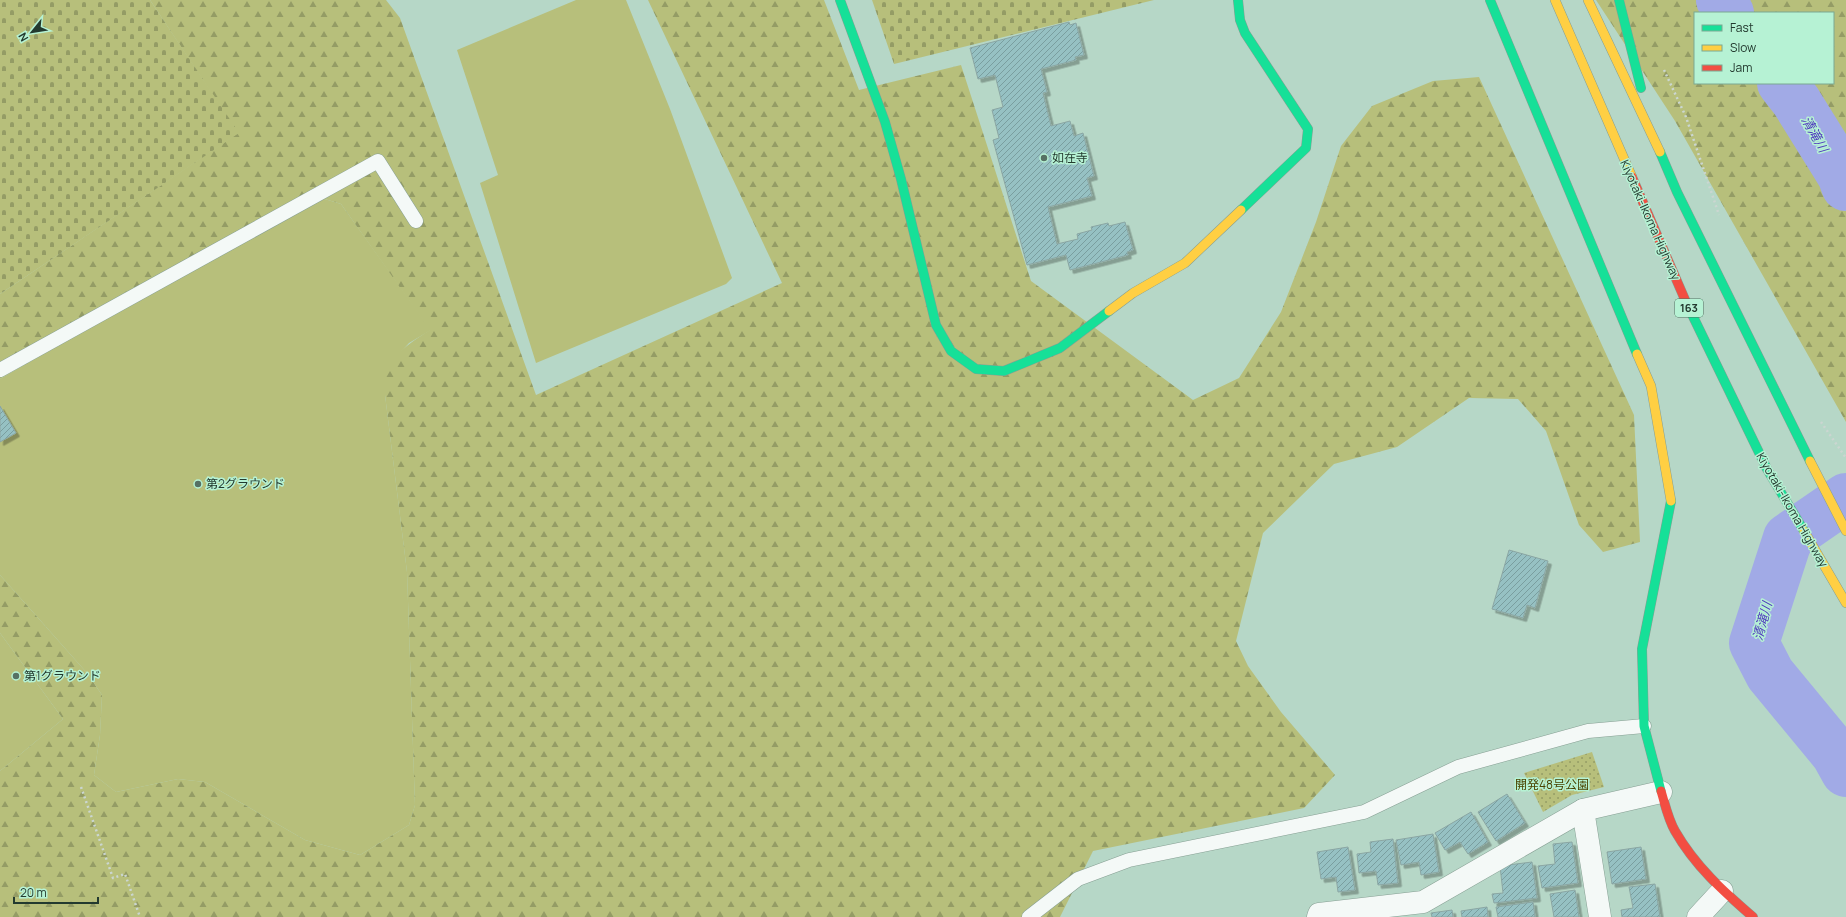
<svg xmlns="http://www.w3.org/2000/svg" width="1846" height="917" viewBox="0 0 1846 917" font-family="Manrope,'Noto Sans JP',sans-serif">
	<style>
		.grass { fill: #b7bf7b }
		.forest { fill: url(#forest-firs); fill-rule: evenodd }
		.cemetery { fill: url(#cemetery-stones) }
		.park { fill: url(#park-dots) }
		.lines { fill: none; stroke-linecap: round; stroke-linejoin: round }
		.river { stroke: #a1aae6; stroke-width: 50 }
		.building { fill: url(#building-hatch); stroke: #8ba6a3; filter: url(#shadow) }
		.lane-casing { stroke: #869f93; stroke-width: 15 }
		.street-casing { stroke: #869f93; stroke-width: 23 }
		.fast-casing { stroke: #869f93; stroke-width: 10 }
		.slow-casing { stroke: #869f93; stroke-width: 10 }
		.jam-casing { stroke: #869f93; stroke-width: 10 }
		.path { stroke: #cbd6d1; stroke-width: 2.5; stroke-dasharray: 2 3; stroke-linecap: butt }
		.lane { stroke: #f4f9f7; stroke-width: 14 }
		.street { stroke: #f4f9f7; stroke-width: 22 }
		.fast { stroke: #16e098; stroke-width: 9 }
		.slow { stroke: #ffcf43; stroke-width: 9 }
		.jam { stroke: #f24e42; stroke-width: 9 }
		.poi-dot { fill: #567164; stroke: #b6f2d4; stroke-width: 1.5 }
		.labels { text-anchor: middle; stroke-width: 3; stroke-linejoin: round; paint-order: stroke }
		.shield { fill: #b6f2d4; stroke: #4f7160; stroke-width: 1 }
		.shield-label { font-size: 11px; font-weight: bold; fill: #233a2f }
		.poi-label { font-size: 12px; fill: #233a2f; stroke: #b6f2d4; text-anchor: start }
		.street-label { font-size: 12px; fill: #233a2f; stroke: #b6f2d4 }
		.park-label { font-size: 12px; fill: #4a4301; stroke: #b6f2d4 }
		.water-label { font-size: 13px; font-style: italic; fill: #4f38be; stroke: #b6f2d4 }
	</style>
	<defs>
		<pattern id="forest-firs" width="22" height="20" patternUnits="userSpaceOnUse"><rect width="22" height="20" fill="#b7bf7b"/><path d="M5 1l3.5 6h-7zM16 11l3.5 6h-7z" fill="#949c65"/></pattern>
		<pattern id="cemetery-stones" width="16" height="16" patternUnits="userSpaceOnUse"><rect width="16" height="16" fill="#b7bf7b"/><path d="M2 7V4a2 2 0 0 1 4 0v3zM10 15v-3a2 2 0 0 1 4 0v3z" fill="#949c65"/></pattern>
		<pattern id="park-dots" width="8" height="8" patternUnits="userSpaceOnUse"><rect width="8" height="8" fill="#b7bf7b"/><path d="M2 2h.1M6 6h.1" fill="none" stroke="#949c65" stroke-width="1.8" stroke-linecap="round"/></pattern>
		<pattern id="building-hatch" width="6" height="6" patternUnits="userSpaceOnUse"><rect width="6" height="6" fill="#96c1c3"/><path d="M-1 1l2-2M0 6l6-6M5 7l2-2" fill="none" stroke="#7a9e9f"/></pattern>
		<filter id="shadow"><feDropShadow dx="3.5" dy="3.5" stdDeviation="0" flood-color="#0004"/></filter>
	</defs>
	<rect width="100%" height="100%" fill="#b6d7c7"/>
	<!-- grass -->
	<g class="grass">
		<path d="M576,0H626L670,109L732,278L726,284L536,363L480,183L498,175L457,50Z"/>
		<path d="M315,196L341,204L431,330L409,343L400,353L385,395L407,572L415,805L409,825L360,855L305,840L205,782L178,779L116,792L94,775L100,735L102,695L87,673L0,575V379Z"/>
		<path d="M0,633L63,719L0,771Z"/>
	</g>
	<!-- forest -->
	<g class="forest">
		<path d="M150,0H386L400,18L536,395L782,283L648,0H824L859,90L961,65L1031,281L1193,400L1239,378L1281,312L1316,222L1341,146L1372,106L1433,81L1479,77L1634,415L1640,542L1603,552L1579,525L1546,431L1518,399L1469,398L1397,447L1334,464L1263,533L1236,641L1248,666L1281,712L1335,775L1304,808L1093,851L1060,917H0V771L63,719L0,633V575L87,673L102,695L100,735L94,775L116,792L178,779L205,782L305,840L360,855L409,825L415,805L407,572L385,395C385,389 384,382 385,376C387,357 416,339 430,330L341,204L315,196L0,379V294L238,133Z"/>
		<path d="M1596,0H1846V422L1675,121ZM1695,13H1833V83H1695Z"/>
	</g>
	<!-- cemetery -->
	<g class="cemetery">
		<path d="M0,0H150L239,133L0,294Z"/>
		<path d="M872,0H1154L894,64Z"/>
	</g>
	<!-- park -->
	<path class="park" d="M1592,752L1604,787L1572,795L1543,812L1524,773Z"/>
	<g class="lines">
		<!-- river -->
		<g class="river">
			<path d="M1721,0L1729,13"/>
			<path d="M1782,83L1796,101L1842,175L1846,186"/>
			<path d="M1846,498L1788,538L1754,643L1770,674L1836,754L1846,772"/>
		</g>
	</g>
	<!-- building -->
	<g class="building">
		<path d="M1069,22L1070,25L1076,23L1084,55L1075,57L1076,60L1041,69L1047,92L1043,93L1051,126L1070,121L1074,136L1083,133L1094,176L1087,178L1092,196L1048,207L1057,244L1078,239L1077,234L1092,230L1091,227L1108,223L1109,226L1125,222L1133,250L1127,252L1128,255L1070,270L1066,255L1027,265L993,140L999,138L992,110L1003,107L995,75L978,79L970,48Z"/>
		<path d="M0,406L16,433L0,442Z"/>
		<path d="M1509,550L1548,561L1535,608L1527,605L1523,618L1492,609Z"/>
		<path d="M1507,794L1525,823L1496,841L1478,812Z"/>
		<path d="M1471,812L1488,842L1468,854L1460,842L1445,850L1435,833Z"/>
		<path d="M1433,834L1439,872L1421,875L1419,862L1401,865L1396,840Z"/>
		<path d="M1393,839L1398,883L1378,885L1376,871L1359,873L1357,854L1371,852L1370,842Z"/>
		<path d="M1572,842L1578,883L1542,888L1538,866L1555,864L1553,844Z"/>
		<path d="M1348,847L1355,890L1338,892L1336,877L1321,879L1317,852Z"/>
		<path d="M1641,847L1646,879L1612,884L1607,852Z"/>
		<path d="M1532,862L1537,898L1494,903L1492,894L1503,893L1500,866Z"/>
		<path d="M1655,884L1660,917H1622L1621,910L1633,908L1629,887Z"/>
		<path d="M1575,890L1579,917H1554L1550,894Z"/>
		<path d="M1533,902L1535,917H1498L1496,907Z"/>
		<path d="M1487,907L1488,917H1462L1461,911Z"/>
		<path d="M1452,910L1453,917H1432L1431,913Z"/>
	</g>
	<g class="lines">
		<!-- lane casing -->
		<g class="lane-casing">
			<g id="lane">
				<path d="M0,370L378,161L416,221"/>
				<path d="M1029,917L1078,879L1129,860L1364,812L1458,767L1588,731L1644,726"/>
			</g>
		</g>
		<!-- street casing -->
		<g class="street-casing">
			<g id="street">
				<path d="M1583,810L1600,917"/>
				<path d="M1318,917L1319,914L1423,902L1583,810L1661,792"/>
				<path d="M1698,917L1722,891"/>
			</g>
		</g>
		<!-- fast casing -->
		<g class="fast-casing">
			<g id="fast">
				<path d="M840,0L885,122L901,179L936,325L951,351L976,369L1004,371L1060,348L1109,311"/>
				<path d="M1238,0L1240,20L1245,33L1308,129L1306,148L1241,210"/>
				<path d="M1490,0L1637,354"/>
				<path d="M1619,0L1641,88"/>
				<path d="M1660,152L1677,192L1810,461"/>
				<path d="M1686,302L1767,469L1804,531"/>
				<path d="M1661,791L1644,726L1642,649L1671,501"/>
			</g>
		</g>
		<!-- slow casing -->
		<g class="slow-casing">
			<g id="slow">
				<path d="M1555,0L1632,177"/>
				<path d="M1588,0L1660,152"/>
				<path d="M1109,311L1133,293L1185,263L1241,210"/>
				<path d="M1637,354L1651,386L1671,501"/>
				<path d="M1810,461L1846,531"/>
				<path d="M1804,531L1846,603"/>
			</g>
		</g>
		<!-- jam casing -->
		<g class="jam-casing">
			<g id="jam">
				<path d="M1632,177L1686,302"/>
				<path d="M1661,791C1665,804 1668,819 1675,831C1695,866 1723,891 1753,917"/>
			</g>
		</g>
		<!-- path -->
		<g class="path">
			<path d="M1664,70L1686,117L1719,215"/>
			<path d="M1821,422L1846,458"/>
			<path d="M81,787L113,878L125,874L140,917"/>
		</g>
		<!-- lane -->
		<use href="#lane" class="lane"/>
		<!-- street -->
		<use href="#street" class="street"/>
		<!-- fast -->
		<use href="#fast" class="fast"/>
		<!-- slow -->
		<use href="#slow" class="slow"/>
		<!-- jam -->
		<use href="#jam" class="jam"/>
	</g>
	<!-- markers -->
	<g class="poi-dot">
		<circle cx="1044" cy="158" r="4"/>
		<circle cx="198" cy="484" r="4"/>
		<circle cx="16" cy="676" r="4"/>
	</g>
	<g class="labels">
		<!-- shield labels -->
		<rect class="shield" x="1675" y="299" width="28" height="18" rx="3"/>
		<g class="shield-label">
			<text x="1689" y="312">163</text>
		</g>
		<!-- poi labels -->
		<g class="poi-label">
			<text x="1052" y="162">如在寺</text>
			<text x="206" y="488">第2グラウンド</text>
			<text x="24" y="680">第1グラウンド</text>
		</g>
		<!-- street labels -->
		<g class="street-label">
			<text transform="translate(1650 220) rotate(66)" y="4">Kiyotaki-Ikoma Highway</text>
			<text transform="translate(1792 510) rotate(60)" y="4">Kiyotaki-Ikoma Highway</text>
		</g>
		<!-- park labels -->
		<g class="park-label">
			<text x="1552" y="789">開発48号公園</text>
		</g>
		<!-- water labels -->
		<g class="water-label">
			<text transform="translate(1815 134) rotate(60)" y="5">清滝川</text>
			<text transform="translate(1762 621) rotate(-75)" y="5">清滝川</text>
		</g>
	</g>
	<!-- legend -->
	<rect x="1694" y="12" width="140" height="72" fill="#b6f2d4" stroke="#7ba892"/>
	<rect x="1702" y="25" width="20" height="6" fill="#16e098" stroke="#7ba892"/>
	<text x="1730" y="32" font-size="12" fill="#233a2f">Fast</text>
	<rect x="1702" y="45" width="20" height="6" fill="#ffcf43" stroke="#7ba892"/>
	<text x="1730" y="52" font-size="12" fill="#233a2f">Slow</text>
	<rect x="1702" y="65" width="20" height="6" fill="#f24e42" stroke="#7ba892"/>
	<text x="1730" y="72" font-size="12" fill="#233a2f">Jam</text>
	<!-- north arrow -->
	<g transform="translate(32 32) rotate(240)" stroke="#b6f2d4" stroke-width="3" paint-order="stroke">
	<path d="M0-3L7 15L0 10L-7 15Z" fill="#233a2f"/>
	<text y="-6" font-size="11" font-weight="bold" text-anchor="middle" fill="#233a2f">N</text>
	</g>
	<!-- scale -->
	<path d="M14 897v6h84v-6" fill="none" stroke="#233a2f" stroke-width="2"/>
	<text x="20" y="897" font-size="12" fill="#233a2f" stroke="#b6f2d4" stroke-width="3" paint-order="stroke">20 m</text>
</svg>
